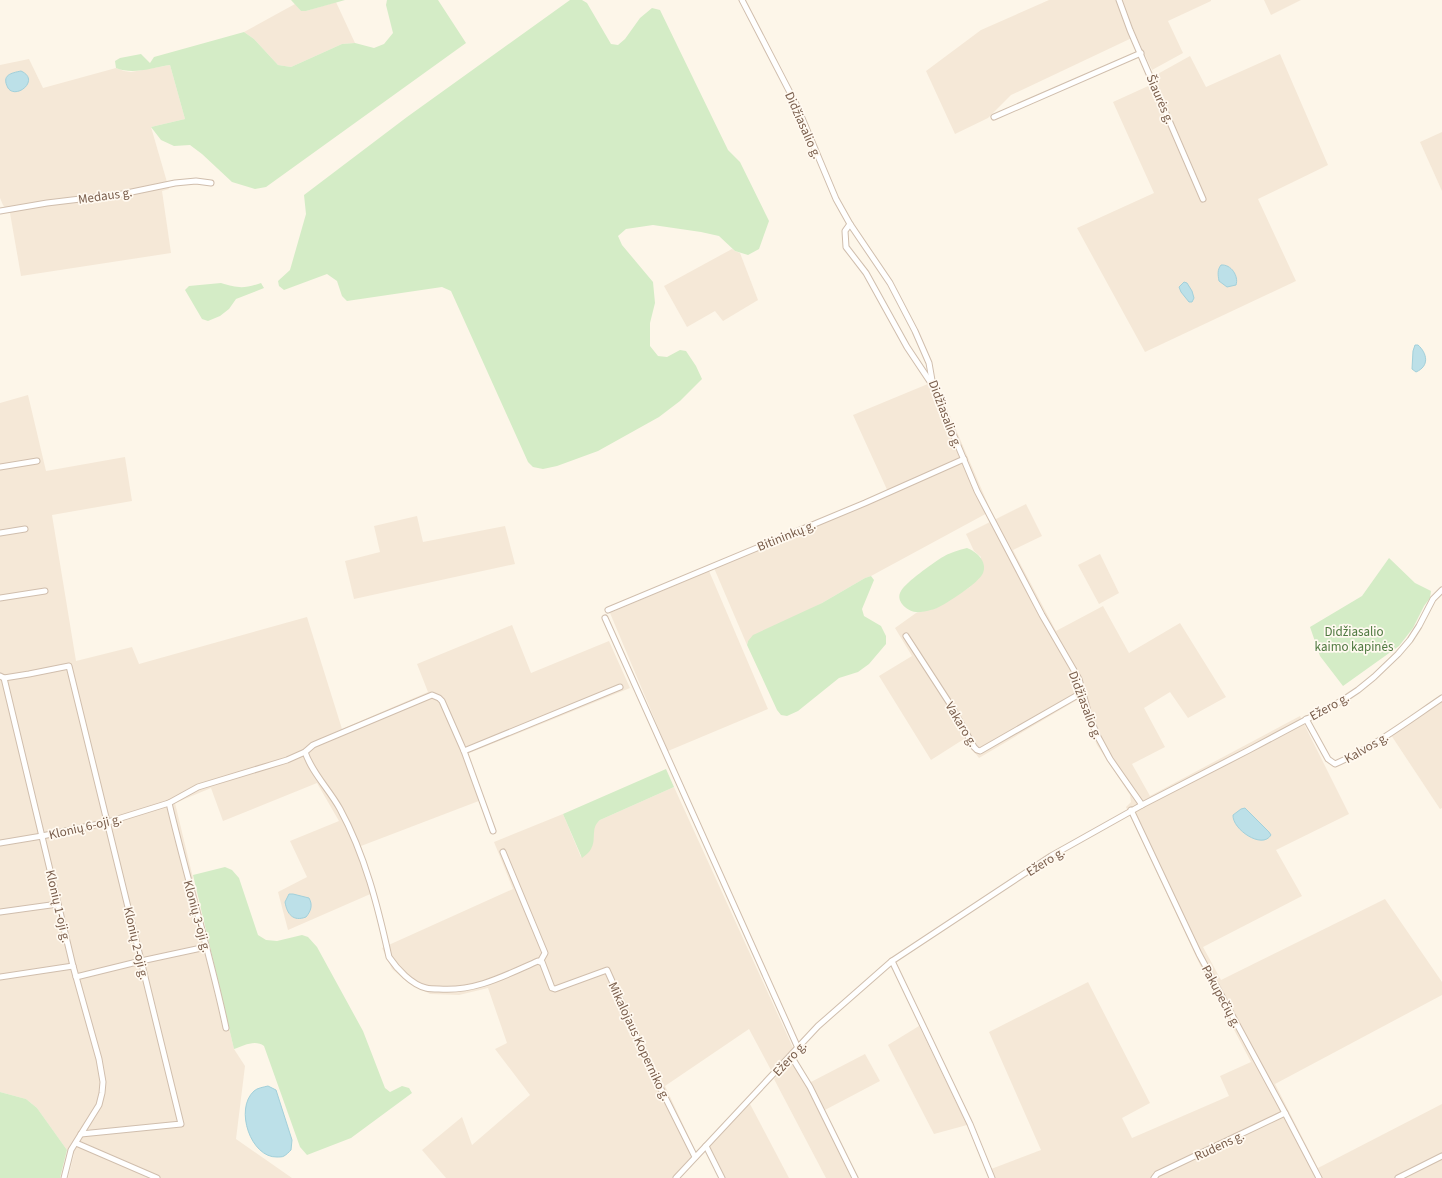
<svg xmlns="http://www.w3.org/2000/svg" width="1442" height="1178" viewBox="0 0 1442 1178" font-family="'Source Sans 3',sans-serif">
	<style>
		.residential { fill: #f5e8d7 }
		.green { fill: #d4ecc6 }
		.water { fill: #bce0e8; stroke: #a2d0da }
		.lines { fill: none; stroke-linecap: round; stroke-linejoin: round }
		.street-casing { stroke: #d0bead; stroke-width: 7 }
		.street { stroke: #fff; stroke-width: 5 }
		.labels { text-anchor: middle; stroke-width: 3.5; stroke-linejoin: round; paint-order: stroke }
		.street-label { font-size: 13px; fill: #795d4b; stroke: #fff9f0 }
		.park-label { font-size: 13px; fill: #4f7940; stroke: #fff9f0 }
	</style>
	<rect width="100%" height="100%" fill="#fdf6e9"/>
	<!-- residential -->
	<g class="residential">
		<path d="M1049,0H1211V1L1168,21L1183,53L1152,70L1136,36L1011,95L988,118L955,134L926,71L981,30Z"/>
		<path d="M1264,0H1301L1271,15Z"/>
		<path d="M336,2L355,43L342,44L291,67L278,65L254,39L244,32L295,4L301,11H306Z"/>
		<path d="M1280,54L1328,165L1258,199L1296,281L1145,352L1077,228L1154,193L1113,102L1157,82L1154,76L1190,56L1206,87Z"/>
		<path d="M29,59L43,88L116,68L124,71L131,72L170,65L185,119L151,127L169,189L162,191L171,253L21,276L10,213L3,205L0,198V65Z"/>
		<path d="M1442,132V191L1420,142Z"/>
		<path d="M732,249L735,251L740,253L758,300L723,321L715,311L687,327L664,286Z"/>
		<path d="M935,381L991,511L871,576L865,578L822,603L748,641L747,645L714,568L889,494L853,415Z"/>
		<path d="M28,395L46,471L125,457L132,501L52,515L76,661L132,647L139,664L307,617L342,729L428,692L417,664L512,625L531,673L609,641L630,688L467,754L484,799L361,846L375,892L288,930L278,892L307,877L290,841L339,821L317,783L223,821L211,788L175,803L234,1049L245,1066L236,1139L292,1178H68L74,1154L67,1150L37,1108L26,1099L0,1092V403Z"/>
		<path d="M1026,504L1042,536L1013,550L1056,631L1103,606L1129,653L1180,623L1226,697L1188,718L1170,692L1144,708L1165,747L1132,764L1150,796L1300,716L1349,814L1276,850L1302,896L1203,947L1221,980L1385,899L1442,982V995L1275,1084L1318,1168L1442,1104V1178H989L986,1171L1041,1150L989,1032L1088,982L1150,1103L1122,1118L1132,1138L1229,1096L1220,1076L1251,1062L1200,965L1126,807L1131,802L1130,795L1097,745L1077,700L979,758L964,739L931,760L879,676L912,656L895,628L916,613L936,608L970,587L981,557L974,551L966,534Z"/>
		<path d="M417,516L423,542L505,526L515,564L354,599L345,561L380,552L374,526Z"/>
		<path d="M1100,554L1119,593L1099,604L1078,565Z"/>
		<path d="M709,571L768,709L668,751L610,613Z"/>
		<path d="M1442,701V808L1440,809L1391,735Z"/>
		<path d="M674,787L794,1050L772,1072L749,1029L665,1086L696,1152L672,1178H446L422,1150L462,1117L472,1145L530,1095L495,1049L507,1043L488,988L459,995L430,994L406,981L392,969L382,948L513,889L494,842L563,814L581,857L593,842L594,828L596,823L600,820Z"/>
		<path d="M919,1026L967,1125L934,1134L888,1045Z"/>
		<path d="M865,1054L880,1081L823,1111L859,1178H826L774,1079L788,1064L800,1068L809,1083Z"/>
		<path d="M750,1104L789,1178H719L705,1151Z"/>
	</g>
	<!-- green -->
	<g class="green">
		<path d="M291,0H345L306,11H301Z"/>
		<path d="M387,0H438L466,43L266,187L255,189L232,182L202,154L190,145L174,146L161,140L151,127L185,119L170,65C151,68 133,75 116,68L115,61L120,58L141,54L150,63L154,57L244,32L254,39L278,65L291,67L342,44L355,43L374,48L384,44L393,33L386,5Z"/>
		<path d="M570,0H582L587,3L611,44L618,45L625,39L640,18L652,8L660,10L728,150L740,162L769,221L759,249L748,255L735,251L719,236L701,232L653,225L626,229L618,236L622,245L653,282L655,303L650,323V346L658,356L667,357L680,350L686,351L696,366L702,379L680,401L659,417L598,451L557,466L543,469L533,467L528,462L451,291L442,287L347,301L342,296L337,281L327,274L284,290L279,286L278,281L290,270L306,214L304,195L407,117Z"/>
		<path d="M221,283C238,288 243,289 261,283L264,288L236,299L229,309L220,316L208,321L202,319L185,290L189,286Z"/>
		<path d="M967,548C976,551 988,562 983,573C979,583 946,604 937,608C932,610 921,613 916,612C906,611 895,600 901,591C906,582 932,564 941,558C949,553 958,550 967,548Z"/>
		<path d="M1389,558L1415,583L1431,591L1430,598L1424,606L1413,628L1399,646L1343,686L1320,656L1310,627L1362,596Z"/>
		<path d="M871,576L874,580L862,609L864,616L881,626L886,636V644L869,664L858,672L839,678L798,711L787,716L781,715L777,710L747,645L748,641L753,635L822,603L865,578Z"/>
		<path d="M666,769L674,787L600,820C590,828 597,839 591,849C589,853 585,855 582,858L563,814Z"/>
		<path d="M225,867L232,870L239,878L258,935L266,940L277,941L302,935L308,937L317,947L363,1031L385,1088L390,1092L402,1086L409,1088L412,1093L351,1138L307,1155L300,1147L264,1046C255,1039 243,1046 234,1049L193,875Z"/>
		<path d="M0,1092L26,1099L37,1108L67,1150L60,1178H0Z"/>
	</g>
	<!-- water -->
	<g class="water">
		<path d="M21,71C41,80 16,100 8,88C1,75 11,73 21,71Z"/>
		<path d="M1221,265C1231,264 1239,276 1236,285L1227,287L1219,281C1218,275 1217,270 1221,265Z"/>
		<path d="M1184,282L1187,283L1192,291L1194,298L1192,302H1189L1181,292L1179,287Z"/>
		<path d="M1415,345H1418C1427,353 1430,366 1416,372L1412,369L1413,351Z"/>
		<path d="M1245,808L1269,832L1271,835C1262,850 1232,829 1233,815L1241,809Z"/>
		<path d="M289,894H293L309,898C313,905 311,911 306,917C293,922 287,914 285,902Z"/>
		<path d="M268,1086L276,1090L292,1140L291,1150C289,1152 286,1155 284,1156C283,1157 279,1157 277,1157C251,1158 234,1109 254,1091C257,1088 264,1087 268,1086Z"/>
	</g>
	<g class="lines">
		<!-- street casing -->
		<g class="street-casing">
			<g id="street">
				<path d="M742,0L797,106L836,199L850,224L890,283L915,331L929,363L933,386L977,491L1042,615L1079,679L1089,715L1097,735L1110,759L1142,805"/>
				<path d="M1119,0L1130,30L1203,199"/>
				<path d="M994,117L1141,53"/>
				<path d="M0,211L47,203L122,194L175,183L196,181L211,183"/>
				<path d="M850,224L845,231L846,247L866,273L907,347L933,386"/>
				<path d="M0,467L37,461"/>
				<path d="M0,533L25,529"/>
				<path d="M0,598L45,591"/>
				<path d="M608,610L865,503L964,459"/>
				<path d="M605,618L798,1048"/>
				<path d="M906,636L952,707L974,747L977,750L980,751L1083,692"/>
				<path d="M0,676L4,678L73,966L99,1059L103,1082L102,1093L99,1105L71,1150L64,1178"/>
				<path d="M4,678L29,674L69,666L181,1124L81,1134"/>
				<path d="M1306,719L1328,759L1335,764C1374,747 1408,721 1442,698"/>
				<path d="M464,751L620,687"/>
				<path d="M305,752C312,773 329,789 340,809C365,855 378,907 389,957C397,969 412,985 426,988C430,989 435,989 439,989C475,992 506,975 538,961L542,962L552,988L555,989L607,970L655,1077L695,1157"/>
				<path d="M169,803C187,879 210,953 226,1028"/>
				<path d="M1131,810L1199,954L1285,1113L1319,1178"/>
				<path d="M0,843L42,836L108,822L169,803L198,787L287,760L305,752L313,745L320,742L432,695L439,698L442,701L464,751L493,831"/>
				<path d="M503,852L545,953L540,962"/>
				<path d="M0,912L58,904"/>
				<path d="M892,961L970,1124L992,1178"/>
				<path d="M0,977L73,966"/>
				<path d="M76,977L141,961L206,947"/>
				<path d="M791,1056L810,1087L855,1178"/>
				<path d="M76,1143L157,1178"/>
				<path d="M706,1146L722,1178"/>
				<path d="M676,1178L818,1026L892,961L1051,856L1142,805L1249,750L1343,700L1358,690L1374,677L1398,654L1410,640L1419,626L1433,599L1442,590"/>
				<path d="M1154,1178L1157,1174L1285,1113"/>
				<path d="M1398,1178L1442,1156"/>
			</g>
		</g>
		<!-- street -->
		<use href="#street" class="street"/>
	</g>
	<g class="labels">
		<!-- street labels -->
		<g class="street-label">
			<text transform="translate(1161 99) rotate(67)" y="5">Šiaurės g.</text>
			<text transform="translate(804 125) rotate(66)" y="5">Didžiasalio g.</text>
			<text transform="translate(105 195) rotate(-8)" y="5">Medaus g.</text>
			<text transform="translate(946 414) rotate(69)" y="5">Didžiasalio g.</text>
			<text transform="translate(786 535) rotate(-22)" y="5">Bitininkų g.</text>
			<text transform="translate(1086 705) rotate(69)" y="5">Didžiasalio g.</text>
			<text transform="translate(1329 706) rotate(-29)" y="5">Ežero g.</text>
			<text transform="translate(962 724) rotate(59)" y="5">Vakaro g.</text>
			<text transform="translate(1366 747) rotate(-30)" y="5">Kalvos g.</text>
			<text transform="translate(85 826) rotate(-13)" y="5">Klonių 6-oji g.</text>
			<text transform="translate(1045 861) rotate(-32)" y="5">Ežero g.</text>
			<text transform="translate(59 906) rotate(77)" y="5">Klonių 1-oji g.</text>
			<text transform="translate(198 916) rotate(75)" y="5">Klonių 3-oji g.</text>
			<text transform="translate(137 943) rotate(77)" y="5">Klonių 2-oji g.</text>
			<text transform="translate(1222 996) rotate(62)" y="5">Pakupečių g.</text>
			<text transform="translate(640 1041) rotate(65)" y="5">Mikalojaus Koperniko g.</text>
			<text transform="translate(789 1058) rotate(-47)" y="5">Ežero g.</text>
			<text transform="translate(1219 1145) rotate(-25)" y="5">Rudens g.</text>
		</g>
		<!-- park labels -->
		<g class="park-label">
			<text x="1354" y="636">Didžiasalio<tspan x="1354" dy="15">kaimo kapinės</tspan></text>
		</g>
	</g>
</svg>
